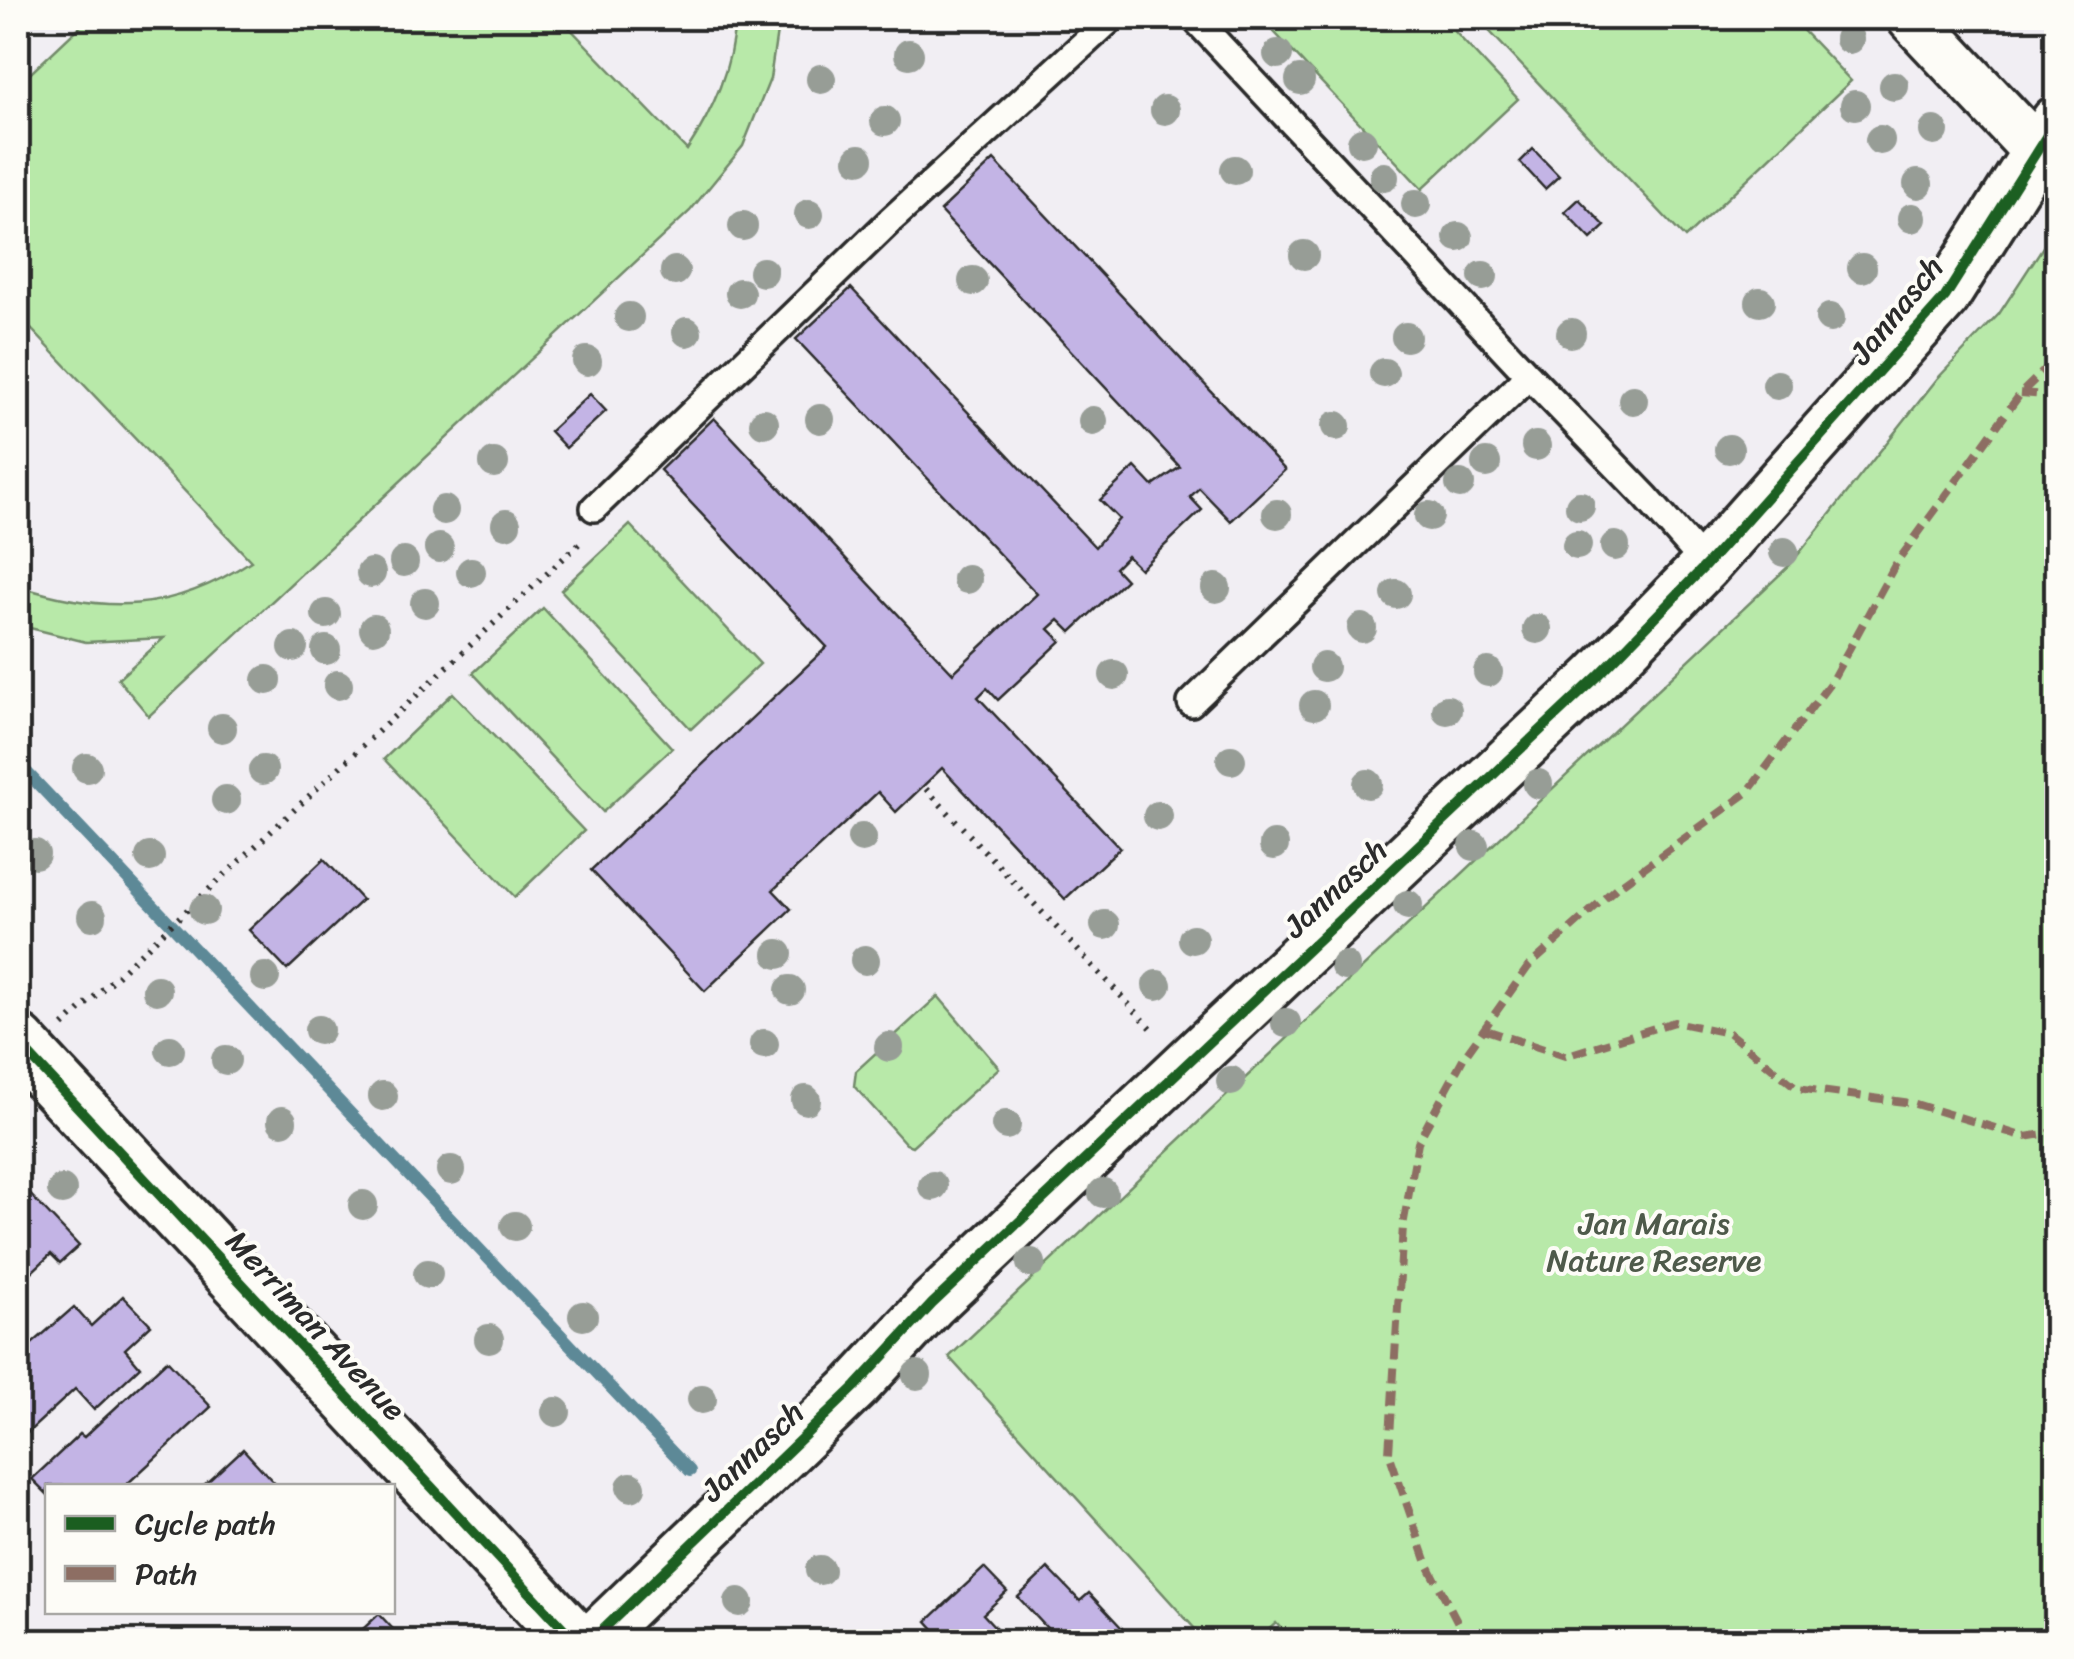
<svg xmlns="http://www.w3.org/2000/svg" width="2074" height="1659" viewBox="0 0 2074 1659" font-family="Sriracha,sans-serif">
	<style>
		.green { fill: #b8e9a9; stroke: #728a6a; stroke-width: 2.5 }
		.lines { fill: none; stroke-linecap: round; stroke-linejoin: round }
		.stream { stroke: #5d8997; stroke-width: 12 }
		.building { fill: #c3b4e5; stroke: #2b2b2b; stroke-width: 2.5 }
		.lane-casing { stroke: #2b2b2b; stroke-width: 32 }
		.street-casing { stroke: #2b2b2b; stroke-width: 55 }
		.secondary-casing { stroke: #2b2b2b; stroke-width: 62 }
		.path { stroke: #2b2b2b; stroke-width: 6; stroke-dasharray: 2.5 8; stroke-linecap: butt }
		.lane { stroke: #fdfcf7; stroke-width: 25 }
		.street { stroke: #fdfcf7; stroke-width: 48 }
		.secondary { stroke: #fdfcf7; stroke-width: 55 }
		.quiet { stroke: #8d6e63; stroke-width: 8; stroke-dasharray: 15 8; stroke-linecap: butt }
		.cycleway-casing { stroke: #fdfcf7; stroke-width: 16 }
		.cycleway { stroke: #1b5e20; stroke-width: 10 }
		.tree { fill: #979d96 }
		.labels { text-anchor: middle; stroke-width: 8; stroke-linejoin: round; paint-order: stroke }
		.street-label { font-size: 32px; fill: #2b2b2b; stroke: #fdfcf7 }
		.park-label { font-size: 32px; fill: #4e5a4a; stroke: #fdfcf7 }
	</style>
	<rect width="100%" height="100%" fill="#f1eef3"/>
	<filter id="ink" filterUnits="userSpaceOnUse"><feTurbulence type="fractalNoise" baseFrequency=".01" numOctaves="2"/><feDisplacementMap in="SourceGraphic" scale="20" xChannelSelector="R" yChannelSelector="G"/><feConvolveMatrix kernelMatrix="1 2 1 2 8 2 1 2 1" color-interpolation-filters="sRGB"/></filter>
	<g filter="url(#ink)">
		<!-- green -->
		<g class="green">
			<path d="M89,18H560L687,150C714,109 732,67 735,18H779L770,79L743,146L690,211L149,716L118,679L164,638L86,642L18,625V586C105,614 172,613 251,561L18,315V85Z"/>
			<path d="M1261,18H1442L1518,99L1422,189Z"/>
			<path d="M1477,18H1791L1851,81L1685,238Z"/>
			<path d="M2056,227V1641L1293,1642L1276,1623L1256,1641H1206L949,1357L1790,565L1937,379L1999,314Z"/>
			<path d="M630,525L760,664L691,729L561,590Z"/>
			<path d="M543,608L672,748L603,812L473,673Z"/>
			<path d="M453,693L584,831L515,897L384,759Z"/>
			<path d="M938,996L999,1068L912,1146L906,1144L854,1086L856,1071Z"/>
		</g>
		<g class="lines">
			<!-- stream -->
			<path class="stream" d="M18,763L690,1471"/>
		</g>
		<!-- building -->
		<g class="building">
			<path d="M1533,149L1559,176L1545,189L1520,162Z"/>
			<path d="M994,160L1285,470L1231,521L1199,488L1190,497L1202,510L1140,569L1127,556L1115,568L1126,580L1071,632L1059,620L1049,629L1061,641L998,700L987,688L978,697L1120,848L1065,899L942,768L896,812L878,792L773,890L791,909L705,991L591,870L827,647L660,470L714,418L953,673L1037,594L796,339L851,288L1095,547L1119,519L1100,500L1135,467L1153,486L1180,467L940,211Z"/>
			<path d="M1579,199L1605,226L1591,239L1565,212Z"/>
			<path d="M590,394L606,411L566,448L550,431Z"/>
			<path d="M324,859L362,900L287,970L249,930Z"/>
			<path d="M25,1189L79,1246L60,1263L51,1254L18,1285V1196Z"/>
			<path d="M123,1296L151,1325L125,1349L140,1367L94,1410L75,1389L23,1437L18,1432V1356L74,1307L91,1326Z"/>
			<path d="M167,1360L211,1407L125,1486H48V1495L32,1479L80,1434L84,1437Z"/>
			<path d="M243,1449L277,1486H203Z"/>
			<path d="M984,1568L1007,1592L983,1614L1009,1642H946L927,1621Z"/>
			<path d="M1048,1568L1080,1601L1089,1593L1135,1642H1060L1018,1597Z"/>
			<path d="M379,1614L405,1642H349Z"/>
		</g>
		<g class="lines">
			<!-- lane casing -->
			<g class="lane-casing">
				<g id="lane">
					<path d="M1194,18L1529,376L1646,497L1706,565"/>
					<path d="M594,508L891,220L1112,18"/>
					<path d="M1191,703L1529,376"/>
				</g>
			</g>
			<!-- street casing -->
			<g class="street-casing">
				<g id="street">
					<path d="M1912,18L2037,151"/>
					<path d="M590,1642L856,1386L932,1304L1597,677L1706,565L1945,297L2056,121"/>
				</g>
			</g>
			<!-- secondary casing -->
			<g class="secondary-casing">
				<path id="secondary" d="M18,1043L576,1642"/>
			</g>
			<!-- path -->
			<g class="path">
				<path d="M926,789L1155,1032"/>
				<path d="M63,1026L584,539"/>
			</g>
			<!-- lane -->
			<use href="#lane" class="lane"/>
			<!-- street -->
			<use href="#street" class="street"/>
			<!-- secondary -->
			<use href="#secondary" class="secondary"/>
			<!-- quiet -->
			<g class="quiet">
				<path d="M2021,393L2056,396"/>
				<path d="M1486,1030L1565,1056L1674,1022L1729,1033L1797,1088L1912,1103L2025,1137L2056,1132"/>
				<path d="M1468,1642L1427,1563L1389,1453L1403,1226L1418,1142L1464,1057L1528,967L1617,887L1747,793L1831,682L1895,565L2021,393L2056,359"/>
			</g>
			<!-- cycleway casing -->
			<g class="cycleway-casing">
				<g id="cycleway">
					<path d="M18,1043L576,1642"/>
					<path d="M590,1642L856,1386L932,1304L1597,677L1706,565L1945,297L2056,121"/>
				</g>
			</g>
			<!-- cycleway -->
			<use href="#cycleway" class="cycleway"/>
		</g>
		<!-- trees -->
		<g class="tree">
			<circle cx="1849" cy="39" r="15"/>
			<circle cx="909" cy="54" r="15"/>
			<circle cx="1278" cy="54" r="15"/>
			<circle cx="821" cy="79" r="15"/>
			<circle cx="1300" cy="80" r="15"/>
			<circle cx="1894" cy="86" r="15"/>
			<circle cx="1855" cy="105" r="15"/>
			<circle cx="1165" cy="110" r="15"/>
			<circle cx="885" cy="121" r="15"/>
			<circle cx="1934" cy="131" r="15"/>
			<circle cx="1880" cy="140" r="15"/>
			<circle cx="1362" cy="142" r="15"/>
			<circle cx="859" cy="159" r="15"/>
			<circle cx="1235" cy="170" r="15"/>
			<circle cx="1384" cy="177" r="15"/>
			<circle cx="1918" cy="184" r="15"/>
			<circle cx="1416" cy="204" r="15"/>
			<circle cx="809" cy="214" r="15"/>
			<circle cx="1912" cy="218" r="15"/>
			<circle cx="743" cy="226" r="15"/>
			<circle cx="1458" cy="237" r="15"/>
			<circle cx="1304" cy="255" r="15"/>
			<circle cx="1862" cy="268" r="15"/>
			<circle cx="675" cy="271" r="15"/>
			<circle cx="763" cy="272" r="15"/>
			<circle cx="1483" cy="276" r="15"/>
			<circle cx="973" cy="281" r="15"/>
			<circle cx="740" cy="293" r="15"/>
			<circle cx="1760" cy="302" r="15"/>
			<circle cx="629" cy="317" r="15"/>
			<circle cx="1830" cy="318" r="15"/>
			<circle cx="687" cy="332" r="15"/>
			<circle cx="1571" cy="333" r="15"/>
			<circle cx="1406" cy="337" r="15"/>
			<circle cx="587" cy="361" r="15"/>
			<circle cx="1384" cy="373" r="15"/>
			<circle cx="1777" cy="385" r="15"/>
			<circle cx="1633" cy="400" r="15"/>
			<circle cx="820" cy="419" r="15"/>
			<circle cx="1093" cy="421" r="15"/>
			<circle cx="764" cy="423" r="15"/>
			<circle cx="1336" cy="426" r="15"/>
			<circle cx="1536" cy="446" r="15"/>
			<circle cx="1729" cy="449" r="15"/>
			<circle cx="494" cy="463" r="15"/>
			<circle cx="1486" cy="463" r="15"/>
			<circle cx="1460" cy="484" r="15"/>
			<circle cx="1580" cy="506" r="15"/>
			<circle cx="444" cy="510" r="15"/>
			<circle cx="1277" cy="514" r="15"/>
			<circle cx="1429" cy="516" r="15"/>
			<circle cx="506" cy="524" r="15"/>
			<circle cx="1577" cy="545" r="15"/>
			<circle cx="1615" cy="546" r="15"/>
			<circle cx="439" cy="548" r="15"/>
			<circle cx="1784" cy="552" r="15"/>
			<circle cx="404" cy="562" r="15"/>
			<circle cx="471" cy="572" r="15"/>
			<circle cx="371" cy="573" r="15"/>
			<circle cx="967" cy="579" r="15"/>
			<circle cx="1216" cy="588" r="15"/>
			<circle cx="1396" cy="594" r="15"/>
			<circle cx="425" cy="603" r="15"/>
			<circle cx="326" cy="614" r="15"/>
			<circle cx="1362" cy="628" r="15"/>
			<circle cx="374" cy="629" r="15"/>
			<circle cx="1537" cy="629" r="15"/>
			<circle cx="293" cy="647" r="15"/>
			<circle cx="326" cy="650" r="15"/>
			<circle cx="1324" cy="667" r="15"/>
			<circle cx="1488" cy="672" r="15"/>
			<circle cx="1114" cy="675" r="15"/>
			<circle cx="267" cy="680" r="15"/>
			<circle cx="338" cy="685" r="15"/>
			<circle cx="1314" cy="705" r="15"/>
			<circle cx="1447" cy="710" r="15"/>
			<circle cx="222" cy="728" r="15"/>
			<circle cx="1231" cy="760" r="15"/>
			<circle cx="87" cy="768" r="15"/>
			<circle cx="263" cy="770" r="15"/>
			<circle cx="1368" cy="784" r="15"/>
			<circle cx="1538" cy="784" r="15"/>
			<circle cx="226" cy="800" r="15"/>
			<circle cx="1158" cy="816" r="15"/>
			<circle cx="862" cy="838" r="15"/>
			<circle cx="1274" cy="845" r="15"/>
			<circle cx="1474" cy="846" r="15"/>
			<circle cx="35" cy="854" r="15"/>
			<circle cx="150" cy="857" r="15"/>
			<circle cx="1408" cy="905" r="15"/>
			<circle cx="204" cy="910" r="15"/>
			<circle cx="92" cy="916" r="15"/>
			<circle cx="1105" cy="925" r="15"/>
			<circle cx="1193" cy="939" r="15"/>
			<circle cx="778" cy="954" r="15"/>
			<circle cx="865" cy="960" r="15"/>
			<circle cx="1345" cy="966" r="15"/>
			<circle cx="265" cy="977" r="15"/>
			<circle cx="1157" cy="985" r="15"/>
			<circle cx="157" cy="990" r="15"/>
			<circle cx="790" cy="990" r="15"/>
			<circle cx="1286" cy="1023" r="15"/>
			<circle cx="319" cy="1030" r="15"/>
			<circle cx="764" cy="1044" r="15"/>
			<circle cx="889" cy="1047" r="15"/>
			<circle cx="170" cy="1050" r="15"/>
			<circle cx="226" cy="1060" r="15"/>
			<circle cx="1231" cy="1081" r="15"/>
			<circle cx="383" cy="1096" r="15"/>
			<circle cx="806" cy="1100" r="15"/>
			<circle cx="282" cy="1121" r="15"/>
			<circle cx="1006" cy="1125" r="15"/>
			<circle cx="451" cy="1170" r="15"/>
			<circle cx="933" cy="1186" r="15"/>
			<circle cx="62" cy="1190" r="15"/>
			<circle cx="1103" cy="1193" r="15"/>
			<circle cx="363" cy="1205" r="15"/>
			<circle cx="515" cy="1226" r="15"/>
			<circle cx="1031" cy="1263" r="15"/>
			<circle cx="428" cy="1274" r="15"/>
			<circle cx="583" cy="1316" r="15"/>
			<circle cx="489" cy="1339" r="15"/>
			<circle cx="917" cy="1375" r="15"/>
			<circle cx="702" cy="1399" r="15"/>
			<circle cx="556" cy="1412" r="15"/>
			<circle cx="631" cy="1487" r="15"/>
			<circle cx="820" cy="1570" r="15"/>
			<circle cx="739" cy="1602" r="15"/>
		</g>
	</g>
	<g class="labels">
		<!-- street labels -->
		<g class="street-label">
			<text transform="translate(1896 310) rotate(-51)" y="11">Jannasch</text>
			<text transform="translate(1335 888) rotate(-43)" y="11">Jannasch</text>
			<text transform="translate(316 1325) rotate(47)" y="11">Merriman Avenue</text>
			<text transform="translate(752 1451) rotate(-44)" y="11">Jannasch</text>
		</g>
		<!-- park labels -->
		<g class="park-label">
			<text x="1654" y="1234">Jan Marais<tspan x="1654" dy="37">Nature Reserve</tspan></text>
		</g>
	</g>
	<!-- margin -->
	<rect width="2074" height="1659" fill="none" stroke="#fdfcf7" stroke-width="60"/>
	<rect x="30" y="30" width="2014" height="1599" fill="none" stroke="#2b2b2b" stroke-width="4" filter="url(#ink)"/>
	<!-- legend -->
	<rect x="45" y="1484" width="350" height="130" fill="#fdfcf7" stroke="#a9a8a5" stroke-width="2.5"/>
	<rect x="65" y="1516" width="50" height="15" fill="#1b5e20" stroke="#a9a8a5" stroke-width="2.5"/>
	<text x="135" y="1534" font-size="30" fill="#2b2b2b">Cycle path</text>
	<rect x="65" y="1566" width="50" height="15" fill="#8d6e63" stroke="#a9a8a5" stroke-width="2.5"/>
	<text x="135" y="1584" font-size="30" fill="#2b2b2b">Path</text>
</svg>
